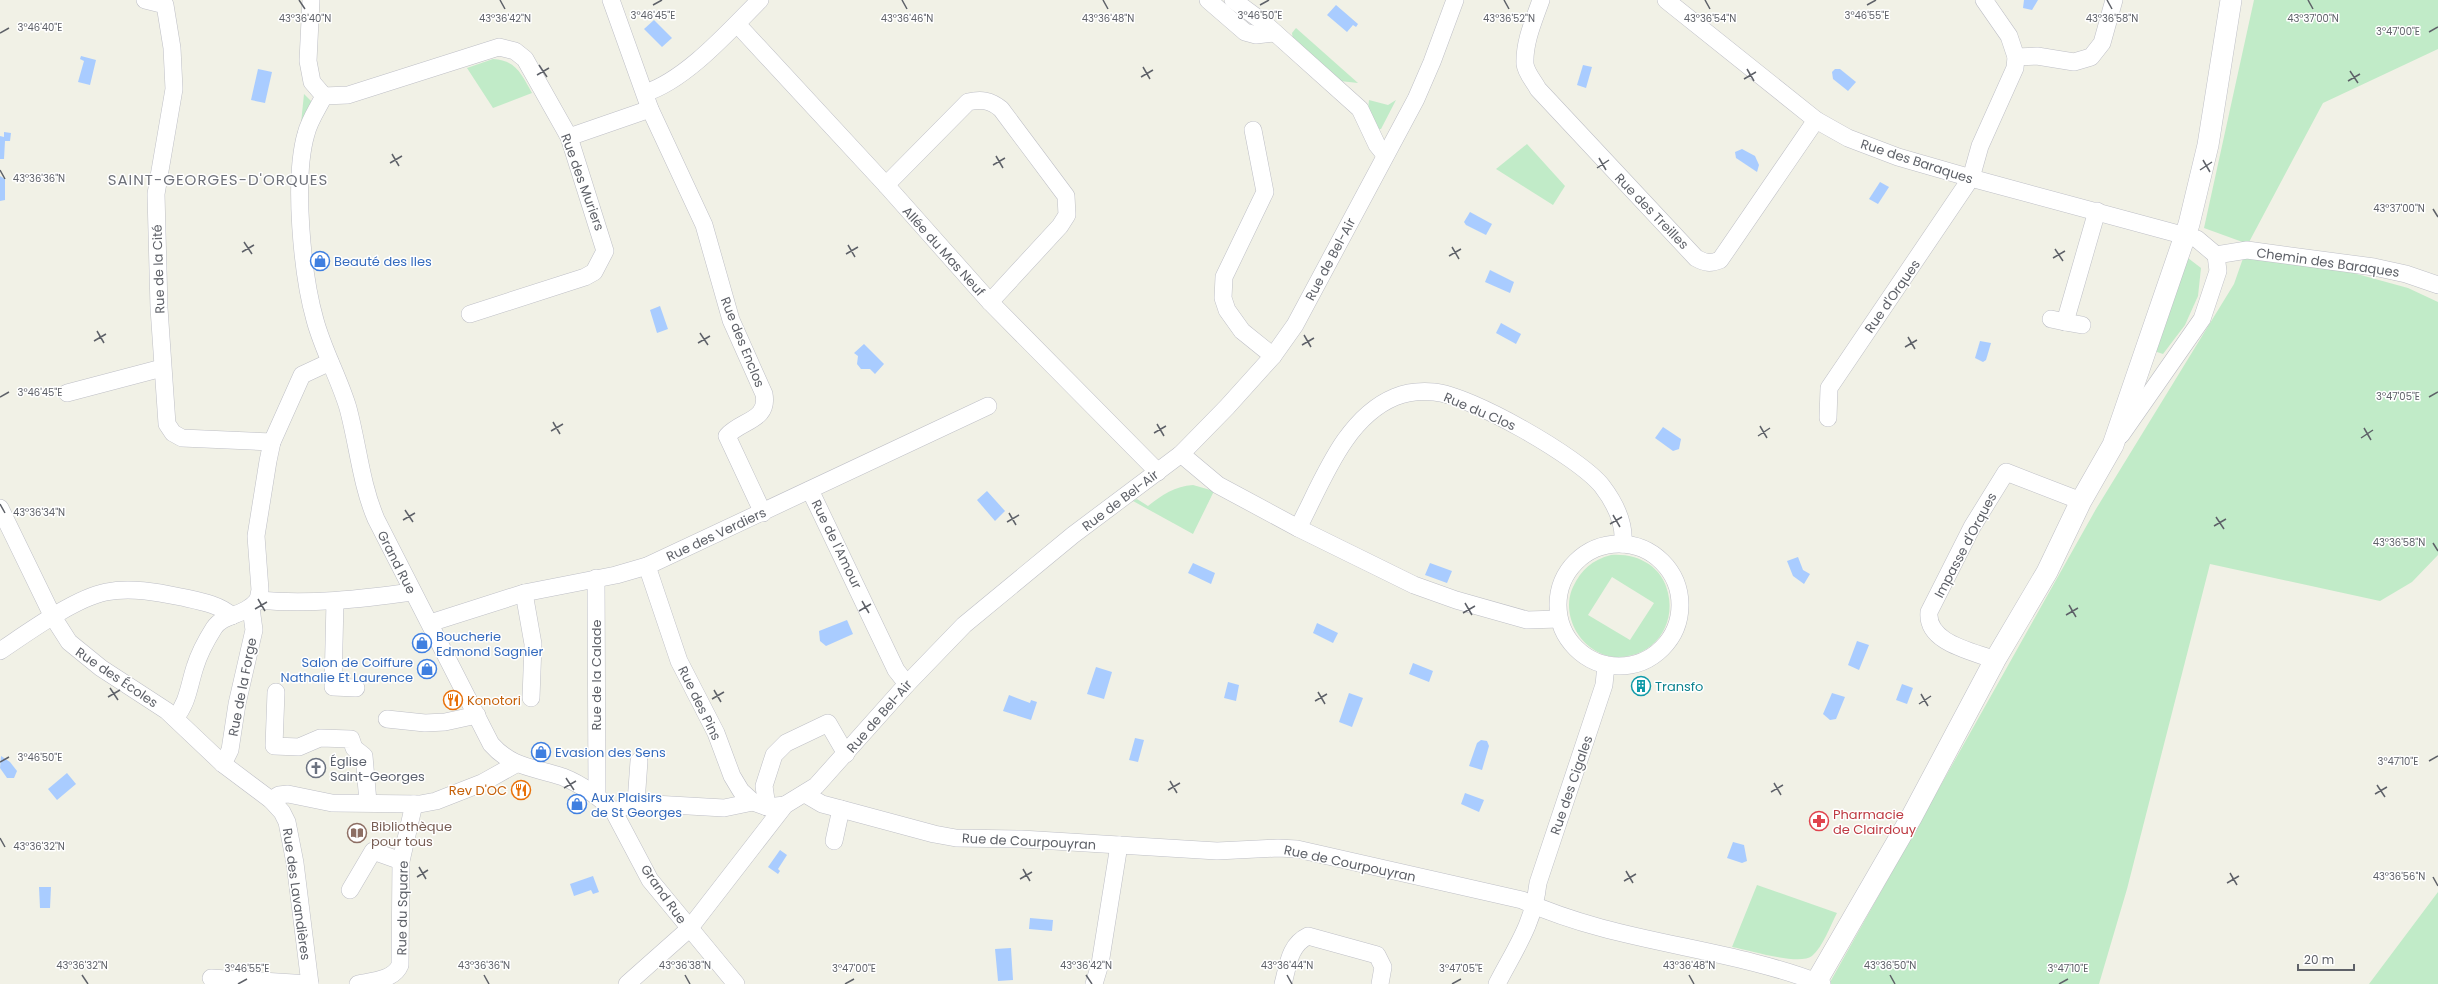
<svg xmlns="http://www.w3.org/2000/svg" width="2438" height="984" viewBox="0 0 2438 984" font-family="Poppins,sans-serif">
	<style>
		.green { fill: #c1ebc8; fill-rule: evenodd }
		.water { fill: #a9ccff }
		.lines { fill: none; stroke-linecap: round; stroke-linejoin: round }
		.minor-casing { stroke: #bebfc6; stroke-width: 18 }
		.tertiary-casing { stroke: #bebfc6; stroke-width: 22 }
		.minor { stroke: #fff; stroke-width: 17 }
		.tertiary { stroke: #fff; stroke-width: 21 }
		.ticks { fill: none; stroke: #5e6168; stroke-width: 1.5 }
		.labels { text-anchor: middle; stroke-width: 3; stroke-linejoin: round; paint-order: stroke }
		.street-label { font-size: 13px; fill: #5e6168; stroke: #fff }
		.shop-label { font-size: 13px; fill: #366cbe; stroke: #fff; text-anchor: start }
		.culture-label { font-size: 13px; fill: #0d838f; stroke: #fff; text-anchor: start }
		.food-label { font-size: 13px; fill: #c56008; stroke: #fff; text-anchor: start }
		.worship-label { font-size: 13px; fill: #5b616d; stroke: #fff; text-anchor: start }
		.health-label { font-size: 13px; fill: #be3a42; stroke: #fff; text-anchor: start }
		.education-label { font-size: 13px; fill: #785e54; stroke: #fff; text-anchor: start }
		.quarter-label { font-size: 15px; letter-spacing: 1px; fill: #6f727a; stroke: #fff }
		.ticks-label { font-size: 10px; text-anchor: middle; fill: #5e6168; stroke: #fff; stroke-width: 3; stroke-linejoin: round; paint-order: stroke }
	</style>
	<rect width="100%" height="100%" fill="#f1f1e6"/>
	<!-- green -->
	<g class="green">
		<path d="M2254,0H2438V49L2323,103L2248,244L2408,288L2438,302V555L2412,582L2380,601L2210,564L2127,889L2099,984H1829L2096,509L2234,284L2248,244L2204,228Z"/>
		<path d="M1296,28L1358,83L1340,81L1293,40L1292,33Z"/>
		<path d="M493,59C516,60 522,75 532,93L493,108L467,68Z"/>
		<path d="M304,94L313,103L300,133Z"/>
		<path d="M1369,100L1388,105L1396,100L1381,129H1378L1368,109Z"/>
		<path d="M1527,144L1565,186L1553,205L1496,169Z"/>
		<path d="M2188,258L2201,268L2198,296L2185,325L2163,354L2154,351Z"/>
		<path d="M1193,485L1214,491L1193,534L1133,501L1137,499L1148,506C1162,495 1175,486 1193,485Z"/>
		<path d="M1611,555C1636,553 1662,565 1668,593C1676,626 1653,657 1618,657C1584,657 1559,617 1573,587C1581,570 1592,560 1611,555ZM1612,577L1654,603L1630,640L1588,615Z"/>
		<path d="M1757,885L1837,913C1830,926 1823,947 1812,956C1799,966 1749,950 1732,947Z"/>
		<path d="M2438,892V984H2369Z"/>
	</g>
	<!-- water -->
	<g class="water">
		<path d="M2024,0H2038L2032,10L2023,8Z"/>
		<path d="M1336,5L1358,24L1356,27L1353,25L1347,32L1327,15Z"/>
		<path d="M654,20L672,38L662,47L644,29Z"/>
		<path d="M81,56L96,60L90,85L78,82L84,61L80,59Z"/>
		<path d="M1583,65L1592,67L1586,88L1577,85Z"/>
		<path d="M258,69L272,72L265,103L251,100Z"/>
		<path d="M1835,69H1840L1856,82L1848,91L1833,79L1832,72Z"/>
		<path d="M4,132L11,133L10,141H5L4,159H0V136L4,137Z"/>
		<path d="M1742,149L1755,156L1759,165L1757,172L1736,158L1735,152Z"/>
		<path d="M0,176L5,179V200L0,201Z"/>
		<path d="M1880,182L1889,187L1878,204L1869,199Z"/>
		<path d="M1470,212L1492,224L1486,235L1466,225L1464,222Z"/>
		<path d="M1490,270L1514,282L1510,293L1485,282Z"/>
		<path d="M660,306L668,329L657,333L650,310Z"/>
		<path d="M1501,323L1521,334L1516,344L1496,333Z"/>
		<path d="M1980,341L1991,343L1986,360L1983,362L1975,358Z"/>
		<path d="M864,344L884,364L875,374L870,369H861L857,364L858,356L854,353Z"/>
		<path d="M1663,427L1681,439L1679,449L1673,451L1655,438Z"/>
		<path d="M987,491L1005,511L995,521L977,500Z"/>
		<path d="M1798,557L1803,570L1810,574L1804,584L1793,576L1787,561Z"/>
		<path d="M1193,563L1215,573L1211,584L1188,573Z"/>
		<path d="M1430,563L1452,571L1447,583L1425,575Z"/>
		<path d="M847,620L853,634L826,646L820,641L819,631Z"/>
		<path d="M1317,623L1338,633L1333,643L1313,633Z"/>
		<path d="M1857,641L1869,645L1859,670L1848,665Z"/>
		<path d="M1413,663L1433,671L1429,682L1409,674Z"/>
		<path d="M1096,667L1112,672L1104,699L1087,694Z"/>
		<path d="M1228,682L1239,685L1236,701L1224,698Z"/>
		<path d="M1902,684L1913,688L1907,704L1896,700Z"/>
		<path d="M1349,693L1363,698L1352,727L1339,722Z"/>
		<path d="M1832,693L1845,697L1836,719L1830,720L1823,714Z"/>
		<path d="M1009,695L1030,703L1031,700L1037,702L1031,720L1003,711Z"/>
		<path d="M1135,738L1144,740L1138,762L1129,760Z"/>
		<path d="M1481,740L1487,741L1489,746L1482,770L1469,766L1477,743Z"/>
		<path d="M1,756L10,762L17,771L14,778H7L0,768Z"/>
		<path d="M67,773L76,784L57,800L48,789Z"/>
		<path d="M1465,793L1484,800L1479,812L1461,804Z"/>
		<path d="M1733,842L1744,845L1747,861L1742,863L1727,858Z"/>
		<path d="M780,850L787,855L778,869L780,871L778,874L768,867Z"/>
		<path d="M593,876L599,892L593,894L591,890L574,896L570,884Z"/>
		<path d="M39,887H51L50,908H40Z"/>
		<path d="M1030,918L1053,920L1052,931L1029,929Z"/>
		<path d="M1011,948L1013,980L998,981L995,949Z"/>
	</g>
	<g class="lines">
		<!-- minor casing -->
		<g class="minor-casing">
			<g id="minor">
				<path d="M145,0L165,5L172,48L174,89L156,194L159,308L167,424L173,433L182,438L272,442"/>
				<path d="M311,0L308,61L312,82L324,96"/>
				<path d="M611,0L650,109L704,225L731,320L764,394C769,421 741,420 727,436L763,513"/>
				<path d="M1208,0L1245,32L1256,35L1275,33"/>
				<path d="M1233,0L1263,22L1360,109L1377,145L1385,155"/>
				<path d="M1541,0C1534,20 1524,42 1525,64C1526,73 1534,81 1538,89L1696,258C1705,263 1710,264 1720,260L1816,120"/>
				<path d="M1666,0L1816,120L1848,138L1898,157L1971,178L2197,239L2216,255L2218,271L2202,319L2121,435"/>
				<path d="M737,24L886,185L990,302L1158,472"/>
				<path d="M2016,57L2037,56L2074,62L2091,57L2102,43L2114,0"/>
				<path d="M645,93C686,80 729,31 760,0"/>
				<path d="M324,96C318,108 309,121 306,134C293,179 302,274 315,320C323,350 339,378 348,408C358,445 361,484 376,519L491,744C512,768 534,767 563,777C581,784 601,798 614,812L650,880L736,984"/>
				<path d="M324,96L348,95L499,47L515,51L525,59L569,137L605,251L594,272L585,277L470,314"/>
				<path d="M1253,130L1265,192L1224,277L1223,298L1227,310L1242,331L1273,356"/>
				<path d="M569,137L650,109"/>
				<path d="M886,185L968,102C981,99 990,100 1001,109L1066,196L1067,215L1060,226L990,302"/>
				<path d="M2216,255L2247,250L2374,267L2406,274L2438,285"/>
				<path d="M2051,319L2065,322"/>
				<path d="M2082,325L2065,322L2097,211"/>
				<path d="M67,393L162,368"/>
				<path d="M1828,418L1829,388L1971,178L1980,146L2015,68L2016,57L2009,36L1984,0"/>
				<path d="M1181,454L1218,485L1298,528L1414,585L1456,600L1527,620L1559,619"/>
				<path d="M810,490L896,670L907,684"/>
				<path d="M0,508L53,617L69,642L101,668L167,711L223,764L271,800L282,812L287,822L295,863L310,984"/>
				<path d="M1298,528C1322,483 1344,418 1395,397C1407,392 1422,391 1434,392C1470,395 1579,457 1602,486C1615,503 1625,522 1623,544"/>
				<circle cx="1619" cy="605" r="61"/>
				<path d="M647,566L679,661L716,733L732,776L741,791L753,802L767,807L785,805"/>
				<path d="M596,578L597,796"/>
				<path d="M524,593L533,644L531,698"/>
				<path d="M258,600L260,590L256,536L268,461L272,442L302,375L330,362"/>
				<path d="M335,601L333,687L356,688"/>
				<path d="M430,623L524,593L616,575L647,566L988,406"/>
				<path d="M0,651C27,633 75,598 106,592C130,587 157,592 181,597C199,601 219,604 232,616"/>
				<path d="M1995,660C1972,651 1926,643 1929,612L1972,527L2006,472L2081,501"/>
				<path d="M276,692L274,746L299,747L320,738L351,739L354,748L364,756L368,802"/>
				<path d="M175,718C188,703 189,685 195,667C199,654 207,639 214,628C224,613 244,617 258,600C309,605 361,599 412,592"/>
				<path d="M387,719L425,723L445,722L477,715"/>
				<path d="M223,764L230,750L237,704L254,630L251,608"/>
				<path d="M805,794L822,804L841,809L934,834L956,838L1021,839L1217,851L1278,848L1297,849L1522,900C1618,944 1725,946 1822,984"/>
				<path d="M271,800L279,795L288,794L332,803L420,804L436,801L482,783L516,764"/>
				<path d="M636,803L639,761"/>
				<path d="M767,807L764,786L774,755L786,743L828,723L846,754"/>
				<path d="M614,812L626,806L636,803L724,808L753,802"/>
				<path d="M834,841L841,809"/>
				<path d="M350,890L373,851L401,861"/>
				<path d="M211,978L310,984"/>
				<path d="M358,984C372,981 394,980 400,965L401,861L414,804"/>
				<path d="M627,984L689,929L785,805L816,786L907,684L964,625L1073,535L1181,454L1227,407L1273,356L1295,325L1416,99L1432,62L1455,0"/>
				<path d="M1094,984L1100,964L1119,845"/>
				<path d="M1283,984C1288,966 1289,945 1308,936L1377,955L1383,967L1380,984"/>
				<path d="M1497,984C1515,949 1534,923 1538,883L1604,685L1606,665"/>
			</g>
		</g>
		<!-- tertiary casing -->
		<g class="tertiary-casing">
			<path id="tertiary" d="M1815,984L1911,818L1995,660L2047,572L2081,501L2113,445L2189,224L2208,145L2231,0"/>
		</g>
		<!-- minor -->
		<use href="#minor" class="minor"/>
		<!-- tertiary -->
		<use href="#tertiary" class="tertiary"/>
	</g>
	<!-- ticks -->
	<path class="ticks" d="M299,0L305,9M500,0L505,9M902,0L907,9M1103,0L1108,9M1504,0L1509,9M1705,0L1710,9M2107,0L2112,9M2308,0L2313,9M653,5L662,0M1260,5L1269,0M1867,5L1876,0M2429,32L2438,27M0,33L9,28M539,65L547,77M1143,67L1150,79M1747,69L1754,81M2350,71L2358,83M537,75L549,68M1141,77L1153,70M1744,79L1756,72M2348,81L2360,74M392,154L399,166M996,156L1003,168M1599,158L1606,170M2203,160L2210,172M390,163L402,156M993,165L1005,158M1597,168L1609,160M0,170L5,179M2200,170L2212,162M2433,209L2438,217M244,242L252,254M848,245L855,257M1452,247L1459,259M2055,249L2063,261M242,252L254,245M846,254L858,247M1449,256L1461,249M2053,258L2065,251M97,331L104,343M700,333L708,345M1304,335L1311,347M1908,337L1915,349M94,341L106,334M698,343L710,336M1302,345L1314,338M1905,347L1917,340M0,397L9,392M2429,397L2438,392M553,422L560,434M1157,424L1164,436M1760,426L1767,438M2364,428L2371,440M551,431L563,424M1154,433L1166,426M1758,436L1770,428M2361,438L2373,430M0,504L5,513M405,510L413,522M1009,513L1016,525M1613,515L1620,527M2216,517L2224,529M403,520L415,513M1007,522L1019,515M1610,524L1622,517M2214,526L2226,519M2433,543L2438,551M258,599L265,611M862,601L869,613M1465,603L1472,615M2069,605L2076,617M255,609L267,602M859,611L871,604M1463,613L1475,606M2066,615L2078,608M110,688L118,700M714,690L721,702M1318,692L1325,704M1921,694L1928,706M108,697L120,690M712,699L724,692M1315,701L1327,694M1919,704L1931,696M2429,761L2438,756M0,762L9,757M566,778L574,790M1170,781L1177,793M1774,783L1781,795M2377,785L2385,797M564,788L576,781M1168,790L1180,783M1771,792L1783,785M2375,794L2387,787M0,838L5,847M419,867L426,879M1023,869L1030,881M1626,871L1633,883M2230,873L2237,885M417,877L428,870M2433,877L2438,886M1020,879L1032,872M1624,881L1636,874M2227,883L2239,876M82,975L88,984M484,975L489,984M685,975L690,984M1086,975L1092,984M1287,975L1292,984M1689,975L1694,984M1890,975L1895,984M238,984L247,979M845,984L854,979M1452,984L1461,979M2059,984L2068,979"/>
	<!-- icons -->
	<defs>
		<g id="shop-ring" transform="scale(1)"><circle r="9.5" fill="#fff" stroke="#3f7fe0" stroke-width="1.5"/><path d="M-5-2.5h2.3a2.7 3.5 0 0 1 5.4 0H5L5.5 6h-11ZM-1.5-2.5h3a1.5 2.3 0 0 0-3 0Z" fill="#3f7fe0"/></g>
		<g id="building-ring" transform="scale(1)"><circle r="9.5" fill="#fff" stroke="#0f9aa8" stroke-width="1.5"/><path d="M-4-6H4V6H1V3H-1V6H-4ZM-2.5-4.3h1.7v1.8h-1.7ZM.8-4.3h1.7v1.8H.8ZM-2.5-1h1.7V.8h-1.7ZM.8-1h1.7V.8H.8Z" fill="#0f9aa8"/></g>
		<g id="restaurant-ring" transform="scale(1)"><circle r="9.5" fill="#fff" stroke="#e8710a" stroke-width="1.5"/><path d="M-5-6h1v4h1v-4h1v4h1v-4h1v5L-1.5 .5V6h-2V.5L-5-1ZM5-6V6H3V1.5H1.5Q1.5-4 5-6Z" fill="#e8710a"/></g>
		<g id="church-ring" transform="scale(1)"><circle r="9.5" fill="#fff" stroke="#6b7280" stroke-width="1.5"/><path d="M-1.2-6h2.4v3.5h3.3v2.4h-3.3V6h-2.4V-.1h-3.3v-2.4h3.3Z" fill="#6b7280"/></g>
		<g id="pharmacy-ring" transform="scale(1)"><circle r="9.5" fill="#fff" stroke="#e0444e" stroke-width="1.5"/><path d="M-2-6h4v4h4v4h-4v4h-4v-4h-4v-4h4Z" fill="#e0444e"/></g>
		<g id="library-ring" transform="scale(1)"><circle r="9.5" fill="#fff" stroke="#8d6e63" stroke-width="1.5"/><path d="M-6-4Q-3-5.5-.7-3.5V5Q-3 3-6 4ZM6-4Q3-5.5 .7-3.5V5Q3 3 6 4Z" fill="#8d6e63"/></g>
	</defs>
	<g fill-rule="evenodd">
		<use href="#shop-ring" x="320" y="261"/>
		<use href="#shop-ring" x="422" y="643"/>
		<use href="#shop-ring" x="427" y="669"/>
		<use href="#building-ring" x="1641" y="686"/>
		<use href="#restaurant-ring" x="453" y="700"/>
		<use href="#shop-ring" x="541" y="752"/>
		<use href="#church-ring" x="316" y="768"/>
		<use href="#restaurant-ring" x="521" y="790"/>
		<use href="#shop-ring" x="577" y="804"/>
		<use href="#pharmacy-ring" x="1819" y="821"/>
		<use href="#library-ring" x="357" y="833"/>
	</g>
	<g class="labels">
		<!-- street labels -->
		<g class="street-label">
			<text transform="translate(1917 161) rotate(18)" y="5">Rue des Baraques</text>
			<text transform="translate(583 182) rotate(70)" y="5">Rue des Muriers</text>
			<text transform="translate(1652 211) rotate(46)" y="5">Rue des Treilles</text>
			<text transform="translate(944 251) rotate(48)" y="5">Allée du Mas Neuf</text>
			<text transform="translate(1330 259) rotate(-62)" y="5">Rue de Bel-Air</text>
			<text transform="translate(2328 262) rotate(8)" y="5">Chemin des Baraques</text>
			<text transform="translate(158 269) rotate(-92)" y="5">Rue de la Cité</text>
			<text transform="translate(1892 296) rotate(-55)" y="5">Rue d'Orques</text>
			<text transform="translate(743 342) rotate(68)" y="5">Rue des Enclos</text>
			<text transform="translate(1480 411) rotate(23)" y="5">Rue du Clos</text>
			<text transform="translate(1120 500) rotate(-37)" y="5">Rue de Bel-Air</text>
			<text transform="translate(716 534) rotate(-25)" y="5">Rue des Verdiers</text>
			<text transform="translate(837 544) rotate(64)" y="5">Rue de l'Amour</text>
			<text transform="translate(1965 545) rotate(-62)" y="5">Impasse d'Orques</text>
			<text transform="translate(397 562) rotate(63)" y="5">Grand Rue</text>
			<text transform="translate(596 675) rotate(-90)" y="5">Rue de la Calade</text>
			<text transform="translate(117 677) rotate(34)" y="5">Rue des Écoles</text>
			<text transform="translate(242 687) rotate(-79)" y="5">Rue de la Forge</text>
			<text transform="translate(700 703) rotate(64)" y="5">Rue des Pins</text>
			<text transform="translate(879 716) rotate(-49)" y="5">Rue de Bel-Air</text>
			<text transform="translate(1571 785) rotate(-71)" y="5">Rue des Cigales</text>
			<text transform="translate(1029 841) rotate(3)" y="5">Rue de Courpouyran</text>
			<text transform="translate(1350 863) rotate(12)" y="5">Rue de Courpouyran</text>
			<text transform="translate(297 894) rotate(82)" y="5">Rue des Lavandières</text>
			<text transform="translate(664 894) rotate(55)" y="5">Grand Rue</text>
			<text transform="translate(402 908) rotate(-89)" y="5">Rue du Square</text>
		</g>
		<!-- shop labels -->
		<g class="shop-label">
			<text x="334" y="266">Beauté des Iles</text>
			<text x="436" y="641">Boucherie<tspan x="436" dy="15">Edmond Sagnier</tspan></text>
			<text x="413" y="667" text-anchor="end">Salon de Coiffure<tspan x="413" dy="15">Nathalie Et Laurence</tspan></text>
			<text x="555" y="757">Evasion des Sens</text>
			<text x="591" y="802">Aux Plaisirs<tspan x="591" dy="15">de St Georges</tspan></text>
		</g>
		<!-- culture labels -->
		<g class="culture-label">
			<text x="1655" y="691">Transfo</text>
		</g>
		<!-- food labels -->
		<g class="food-label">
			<text x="467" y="705">Konotori</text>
			<text x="507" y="795" text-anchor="end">Rev D'OC</text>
		</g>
		<!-- worship labels -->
		<g class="worship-label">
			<text x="330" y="766">Église<tspan x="330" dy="15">Saint-Georges</tspan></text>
		</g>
		<!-- health labels -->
		<g class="health-label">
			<text x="1833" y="819">Pharmacie<tspan x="1833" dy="15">de Clairdouy</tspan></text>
		</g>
		<!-- education labels -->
		<g class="education-label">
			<text x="371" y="831">Bibliothèque<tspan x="371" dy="15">pour tous</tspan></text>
		</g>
		<!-- quarter labels -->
		<g class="quarter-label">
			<text x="218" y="185">SAINT-GEORGES-D'ORQUES</text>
		</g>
	</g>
	<g class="ticks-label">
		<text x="1867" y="19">3°46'55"E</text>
		<text x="653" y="19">3°46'45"E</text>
		<text x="1260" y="19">3°46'50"E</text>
		<text x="505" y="22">43°36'42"N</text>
		<text x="907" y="22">43°36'46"N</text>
		<text x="1710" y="22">43°36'54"N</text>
		<text x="305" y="22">43°36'40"N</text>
		<text x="1108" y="22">43°36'48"N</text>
		<text x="1509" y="22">43°36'52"N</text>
		<text x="2112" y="22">43°36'58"N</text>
		<text x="2313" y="22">43°37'00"N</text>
		<text x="40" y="31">3°46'40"E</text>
		<text x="2398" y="35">3°47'00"E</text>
		<text x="39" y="182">43°36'36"N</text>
		<text x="2399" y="212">43°37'00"N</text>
		<text x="40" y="396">3°46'45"E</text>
		<text x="2398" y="400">3°47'05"E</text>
		<text x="39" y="516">43°36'34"N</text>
		<text x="2399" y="546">43°36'58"N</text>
		<text x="40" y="761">3°46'50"E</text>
		<text x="2398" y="765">3°47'10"E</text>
		<text x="39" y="850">43°36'32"N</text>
		<text x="2399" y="880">43°36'56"N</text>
		<text x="82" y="969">43°36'32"N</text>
		<text x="484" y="969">43°36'36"N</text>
		<text x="685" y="969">43°36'38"N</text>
		<text x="1086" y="969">43°36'42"N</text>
		<text x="1287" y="969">43°36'44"N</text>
		<text x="1689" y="969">43°36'48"N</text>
		<text x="1890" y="969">43°36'50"N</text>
		<text x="247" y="972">3°46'55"E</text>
		<text x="854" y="972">3°47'00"E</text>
		<text x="1461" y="972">3°47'05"E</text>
		<text x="2068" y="972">3°47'10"E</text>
	</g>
	<!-- scale -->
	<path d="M2298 964v6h56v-6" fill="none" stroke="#5e6168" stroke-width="2"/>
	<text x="2304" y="964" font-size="12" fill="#5e6168" stroke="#ffffff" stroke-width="3" paint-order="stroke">20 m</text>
</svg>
